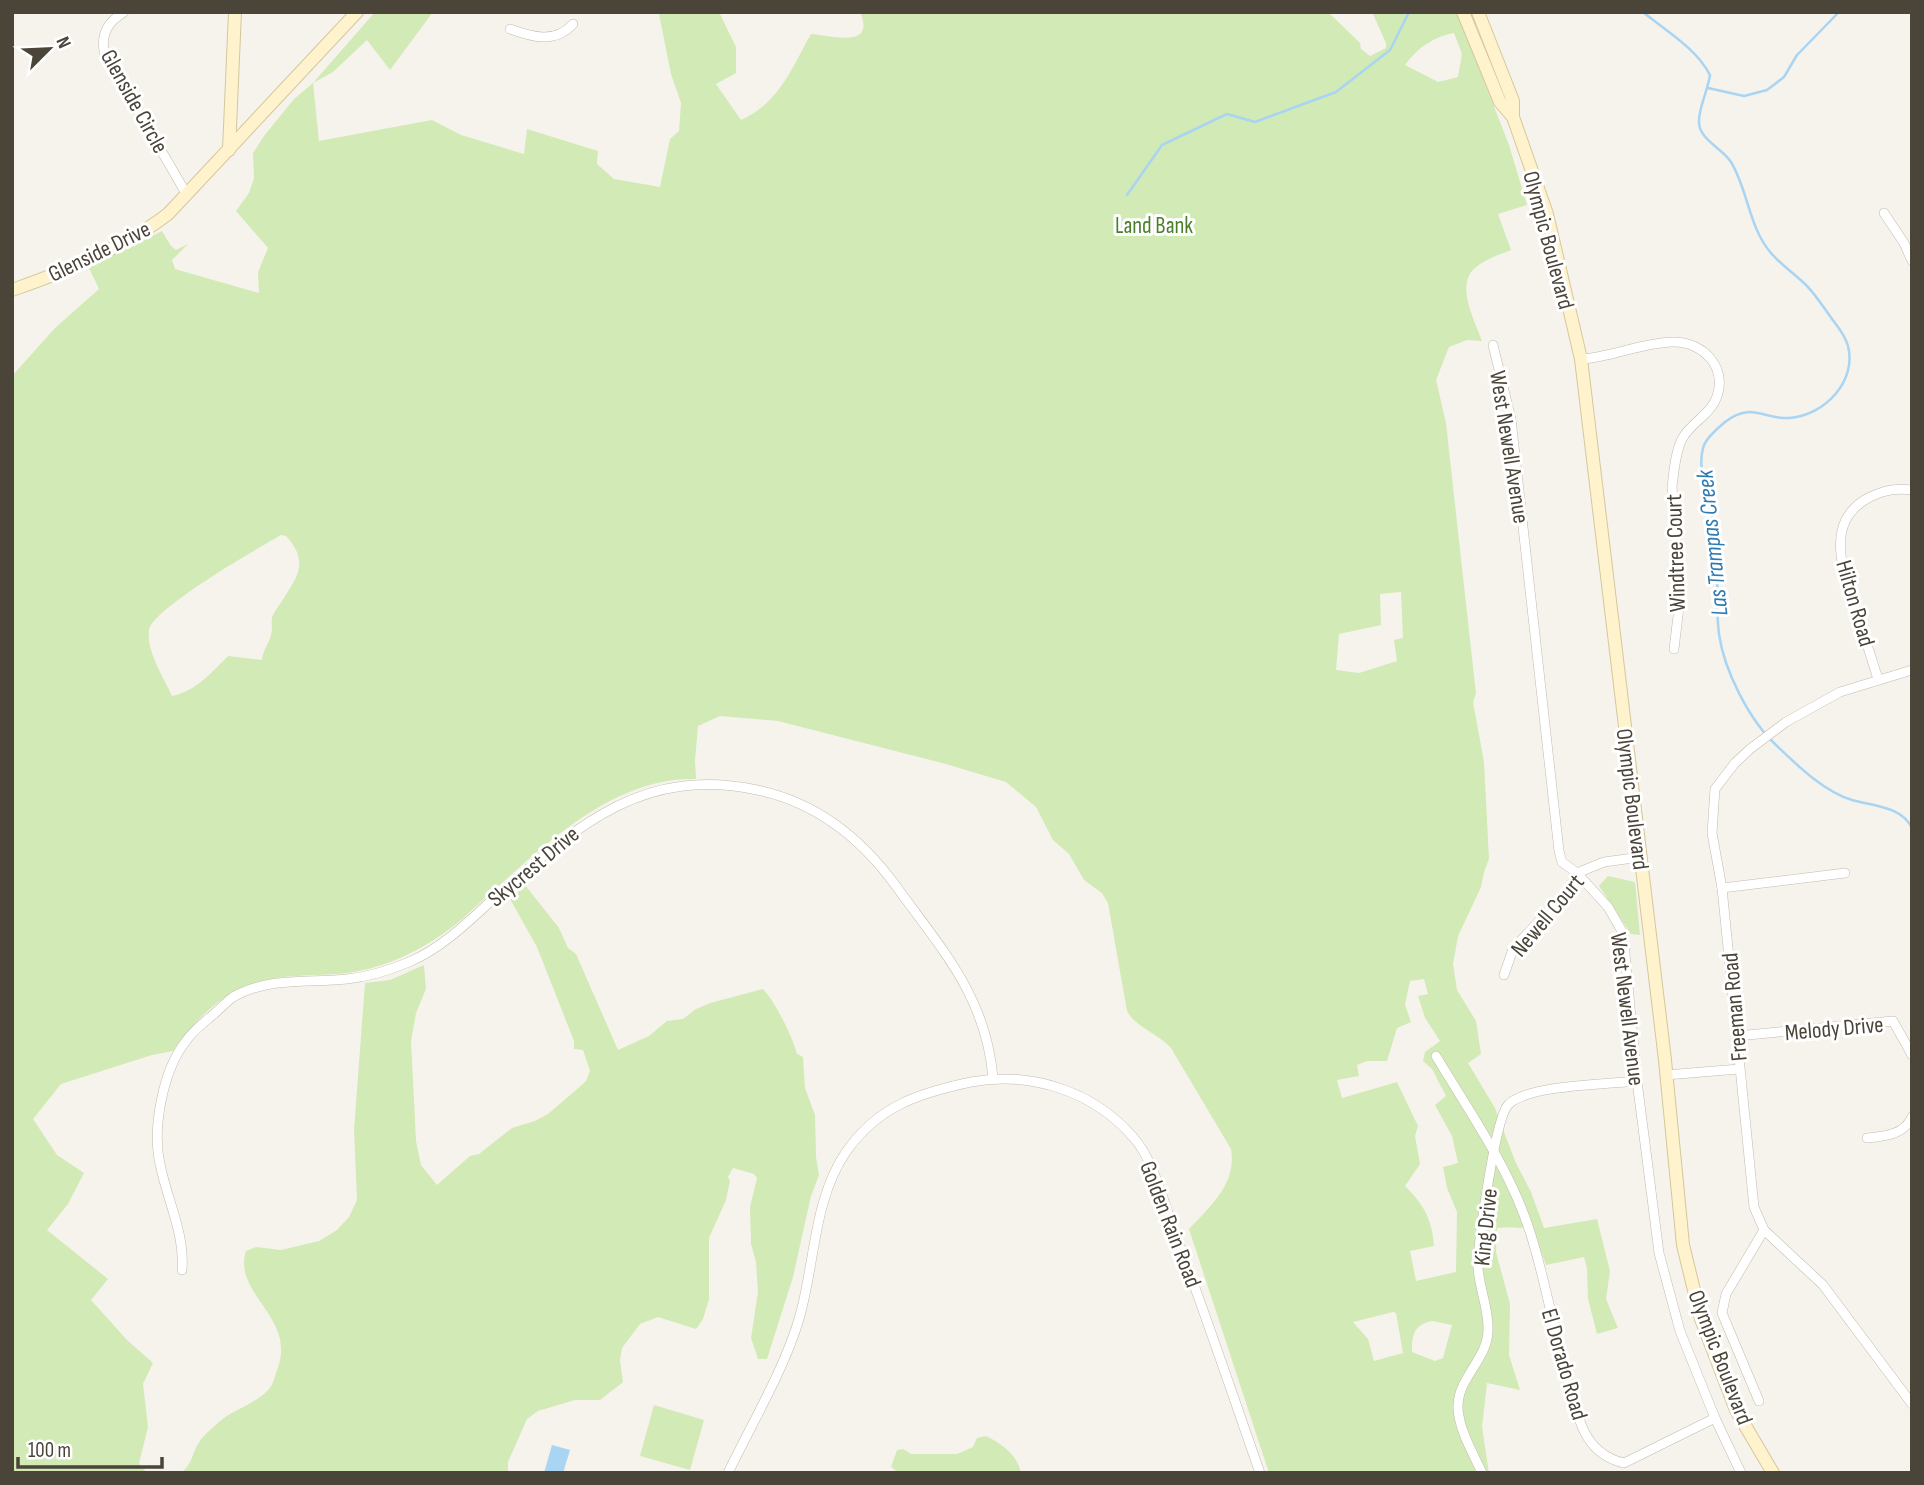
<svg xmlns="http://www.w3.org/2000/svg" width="1924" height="1485" viewBox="0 0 1924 1485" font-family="'Sofia Sans Condensed',sans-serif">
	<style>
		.green { fill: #d2eab5; fill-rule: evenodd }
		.water { fill: #a9d4f2 }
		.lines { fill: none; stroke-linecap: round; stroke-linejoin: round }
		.stream { stroke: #a9d4f2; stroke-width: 2.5 }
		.street-casing { stroke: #c2bbae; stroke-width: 10 }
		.secondary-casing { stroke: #d6c79b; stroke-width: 14 }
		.street { stroke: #fff; stroke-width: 9 }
		.secondary { stroke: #fff3cd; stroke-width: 12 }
		.labels { text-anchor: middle; stroke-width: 6; stroke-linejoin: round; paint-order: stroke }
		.street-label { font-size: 23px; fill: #4b4439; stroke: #fff }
		.park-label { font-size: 23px; fill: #4a7f2a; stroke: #fff }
		.water-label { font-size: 24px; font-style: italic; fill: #2e7ab2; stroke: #fff }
	</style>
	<rect width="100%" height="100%" fill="#f6f3ec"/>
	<!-- green -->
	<g class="green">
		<path d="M375,12H433L390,70L367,40L333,72L313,83L319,141L432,120L461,135L524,154L527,129L598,151L597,164L614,179L660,187L670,139L679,131L681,103L671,74L659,14L671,12H719L736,47V73L716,84L741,120C779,103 792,68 811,34C829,35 877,50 860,12H1328L1360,43L1361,49L1370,56L1386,48V43L1372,12H1457L1509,145L1527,205L1498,214L1511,250C1499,255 1485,259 1475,268C1455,285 1475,321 1482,341L1467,340L1449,347L1436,380L1446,423L1476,694L1473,702L1484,762L1489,859L1484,872L1481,887L1458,936L1453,964L1457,990L1476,1021L1481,1054L1468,1063L1495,1108L1515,1161L1531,1192L1544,1228L1597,1219L1610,1271L1606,1299L1618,1328L1597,1334L1588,1299L1587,1268L1584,1257L1546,1265L1532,1227C1518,1229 1510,1226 1497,1228L1496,1252L1510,1304L1509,1355L1520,1390L1487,1383L1482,1427L1489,1473H1269L1189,1229C1211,1206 1237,1183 1231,1149L1171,1048C1159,1034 1135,1027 1127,1011L1108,903L1102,893L1084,880L1069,854L1053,840L1036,807L1006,782L946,764L778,721L720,716L698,726L695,760L696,779C611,777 543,847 484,899C469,913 453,928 435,939C409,956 378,969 347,973C309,977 273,972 238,990C210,1004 191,1026 173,1051L152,1055L61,1084L33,1119L57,1155L84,1173L68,1204L47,1230L108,1279L91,1300L127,1340L153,1363L143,1384L148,1427L139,1463L147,1473H12V376L55,328L99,289L89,268L162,231L171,246L176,250L188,244L172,260L175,269L259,293L258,272L268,248L236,211L249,193L254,178L253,153L264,136L294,99L313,83ZM1454,33L1462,54L1458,77L1438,82L1405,65C1417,48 1433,37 1454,33ZM281,535L286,536C311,563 296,578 280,604C277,608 273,614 272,618C271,624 273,630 271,635C269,644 263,649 262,660L228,656C211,673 196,691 172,696C164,678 146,651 149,630C152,609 258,548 281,535ZM1401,592L1403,638L1394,640L1397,661L1359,673L1336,670L1339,634L1381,625L1380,594ZM1424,979L1428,994L1418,996L1425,1018L1440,1041L1425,1052L1423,1061L1432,1069L1446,1096L1435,1105L1452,1136L1458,1163L1443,1167L1447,1188L1457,1212L1456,1272L1416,1281L1410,1251L1434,1246C1432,1219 1424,1205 1405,1186L1420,1164L1415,1136L1418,1126L1397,1082L1342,1098L1337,1080L1359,1076L1357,1065L1367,1061H1387L1397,1028L1411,1022L1405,1005L1410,981ZM1393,1312L1396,1313L1403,1353L1374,1361L1368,1339L1353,1322ZM1432,1321L1452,1325L1443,1358L1435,1361L1412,1352C1412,1336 1413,1325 1432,1321Z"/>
		<path d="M1608,876L1635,882L1640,935L1631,934L1599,886Z"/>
		<path d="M525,885L559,928L568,948L576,954L618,1050L649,1036L667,1021L683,1019L696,1009L710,1003L763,989C776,1003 792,1036 797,1054L803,1057L805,1088L815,1115L816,1157L819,1175L811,1196L793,1277L767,1359H758L751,1338L758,1292L756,1262L751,1244L750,1207L757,1178L754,1174L733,1168L728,1177L730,1181L726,1200L709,1238V1299L703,1319L696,1329L658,1317L640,1324L622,1348L620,1360L623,1382L600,1400H575L538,1411L527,1419L508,1462V1473H181C193,1464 192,1452 200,1441C204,1434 213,1428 219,1422C234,1409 256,1404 269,1389C273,1385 275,1376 277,1370C298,1318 232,1294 246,1251L256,1247L281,1250L319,1241L337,1230L349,1217L357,1200L354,1130L365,983L390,980L424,965L426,989L416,1013L411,1041L416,1141L421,1165L437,1185L470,1156L479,1154L512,1128L535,1121L548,1114L576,1090L586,1081L590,1071L583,1050L574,1049V1041L537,947L510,899Z"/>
		<path d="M654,1405L704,1420L690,1470L640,1456Z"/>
		<path d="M986,1436C1002,1444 1017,1454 1021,1473H899L891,1467L897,1450L903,1449L911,1454H957L973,1447L977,1438Z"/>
	</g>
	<!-- water -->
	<path class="water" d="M552,1445L570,1450L563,1473H544Z"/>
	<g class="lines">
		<!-- stream -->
		<g class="stream">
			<path d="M1643,12C1666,31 1696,48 1710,75C1708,90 1699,107 1699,121C1698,139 1722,148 1731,162C1748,190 1749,228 1771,253C1781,265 1795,274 1806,285C1816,295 1824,308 1832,319C1838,327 1845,335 1848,346C1857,381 1825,415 1790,418C1763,420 1752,401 1725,422C1718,428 1708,436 1704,445C1694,474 1715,514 1717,544C1719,574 1715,604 1719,634C1724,670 1749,720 1776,745C1797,765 1824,792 1852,800C1873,806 1901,806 1912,828"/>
			<path d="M1708,88L1744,96L1767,90L1784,77L1797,55L1839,12"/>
			<path d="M1127,195L1162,145L1227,114L1255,122L1336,92L1390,50L1409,12"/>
		</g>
		<!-- street casing -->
		<g class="street-casing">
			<g id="street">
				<path d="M124,12C108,22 101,33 104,52L187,195"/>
				<path d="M510,29C532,37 555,44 573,24"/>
				<path d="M1884,213L1904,243L1912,261"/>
				<path d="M1493,345L1511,419L1559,851L1562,862L1577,873L1608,907L1623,933L1637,1081L1659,1253L1680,1331L1715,1418L1741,1473"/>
				<path d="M1581,359C1612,357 1641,343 1672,342C1705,341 1731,371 1714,403C1706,417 1689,425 1682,439C1675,453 1674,472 1672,487L1680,599L1674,649"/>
				<path d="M1912,670L1840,692L1786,722L1750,749L1735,763L1715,789L1712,833L1722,888L1754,1207L1764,1230L1823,1285L1912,1404"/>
				<path d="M1878,679C1871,657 1864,634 1856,612C1844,573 1822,521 1870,497C1885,490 1896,488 1912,490"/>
				<path d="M1722,888L1845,873"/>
				<path d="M1504,975L1513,949L1569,889L1577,873L1604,862L1641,857"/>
				<path d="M1737,1036L1893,1021L1912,1055"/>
				<path d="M1436,1056C1470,1113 1511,1170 1531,1235C1547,1286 1555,1339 1571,1391C1575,1404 1578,1419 1584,1431C1593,1449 1606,1459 1624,1463L1715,1418"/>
				<path d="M1666,1075L1739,1069"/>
				<path d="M1867,1138C1885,1136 1904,1135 1912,1117"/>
				<path d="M182,1270C185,1233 167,1200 160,1164C152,1128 163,1070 186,1041C192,1032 201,1025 209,1018C217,1012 225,1003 233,997C267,977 309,983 347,979C367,977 390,970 409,962C440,949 466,924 491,901C573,830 639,765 757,790C816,802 861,838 896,886C942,950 986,996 993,1078"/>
				<path d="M1759,1401L1722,1313L1726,1294L1764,1230"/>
				<path d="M728,1473C751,1425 784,1370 799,1319C815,1265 813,1200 846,1152C878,1106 919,1093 971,1082C1031,1071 1093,1091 1133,1137C1154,1160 1164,1204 1175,1233C1205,1313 1232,1393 1260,1473"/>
				<path d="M1482,1473C1473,1453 1459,1430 1458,1408C1457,1378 1488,1359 1488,1330C1489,1309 1479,1288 1478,1267C1478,1244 1495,1119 1508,1105C1526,1085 1608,1084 1637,1081"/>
			</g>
		</g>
		<!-- secondary casing -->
		<g class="secondary-casing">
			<g id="secondary">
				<path d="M1463,12L1500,102L1513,117L1547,214L1581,359L1665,1060L1683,1245L1701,1319L1736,1410L1773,1473"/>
				<path d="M1478,12L1513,101V117"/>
				<path d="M229,150L235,12"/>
				<path d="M12,290C64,272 124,248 168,214L357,12"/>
			</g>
		</g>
		<!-- street -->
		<use href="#street" class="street"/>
		<!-- secondary -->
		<use href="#secondary" class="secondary"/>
	</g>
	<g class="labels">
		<!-- street labels -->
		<g class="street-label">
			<text transform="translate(135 101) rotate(61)" y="8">Glenside Circle</text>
			<text transform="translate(1549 240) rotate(75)" y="8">Olympic Boulevard</text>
			<text transform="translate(99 251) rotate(-26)" y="8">Glenside Drive</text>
			<text transform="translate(1510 447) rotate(81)" y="8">West Newell Avenue</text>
			<text transform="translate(1675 553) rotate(-92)" y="8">Windtree Court</text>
			<text transform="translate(1856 603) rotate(74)" y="8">Hilton Road</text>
			<text transform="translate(1633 799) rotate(83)" y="8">Olympic Boulevard</text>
			<text transform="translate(533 866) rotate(-40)" y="8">Skycrest Drive</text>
			<text transform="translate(1547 915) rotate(-50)" y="8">Newell Court</text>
			<text transform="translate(1734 1007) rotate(-95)" y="8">Freeman Road</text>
			<text transform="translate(1628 1009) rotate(83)" y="8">West Newell Avenue</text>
			<text transform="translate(1834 1028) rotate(-5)" y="8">Melody Drive</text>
			<text transform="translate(1171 1224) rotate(69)" y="8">Golden Rain Road</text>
			<text transform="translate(1485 1227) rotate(-84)" y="8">King Drive</text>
			<text transform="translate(1721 1357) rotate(69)" y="8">Olympic Boulevard</text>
			<text transform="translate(1565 1364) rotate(74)" y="8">El Dorado Road</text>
		</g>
		<!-- park labels -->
		<g class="park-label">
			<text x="1154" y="233">Land Bank</text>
		</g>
		<!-- water labels -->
		<g class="water-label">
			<text transform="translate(1712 543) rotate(-96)" y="8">Las Trampas Creek</text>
		</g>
	</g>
	<!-- border -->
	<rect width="1924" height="1485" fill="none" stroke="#4b4439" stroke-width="28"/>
	<!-- north arrow -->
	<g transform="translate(49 49) rotate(66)" stroke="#ffffff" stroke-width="5" paint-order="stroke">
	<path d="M0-5L12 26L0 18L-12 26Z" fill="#4b4439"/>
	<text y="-10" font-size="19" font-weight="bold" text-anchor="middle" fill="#4b4439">N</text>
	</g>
	<!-- scale -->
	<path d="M18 1457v10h144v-10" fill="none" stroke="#4b4439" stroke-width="3.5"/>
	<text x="28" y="1457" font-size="21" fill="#4b4439" stroke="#ffffff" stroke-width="5" paint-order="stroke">100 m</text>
</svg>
